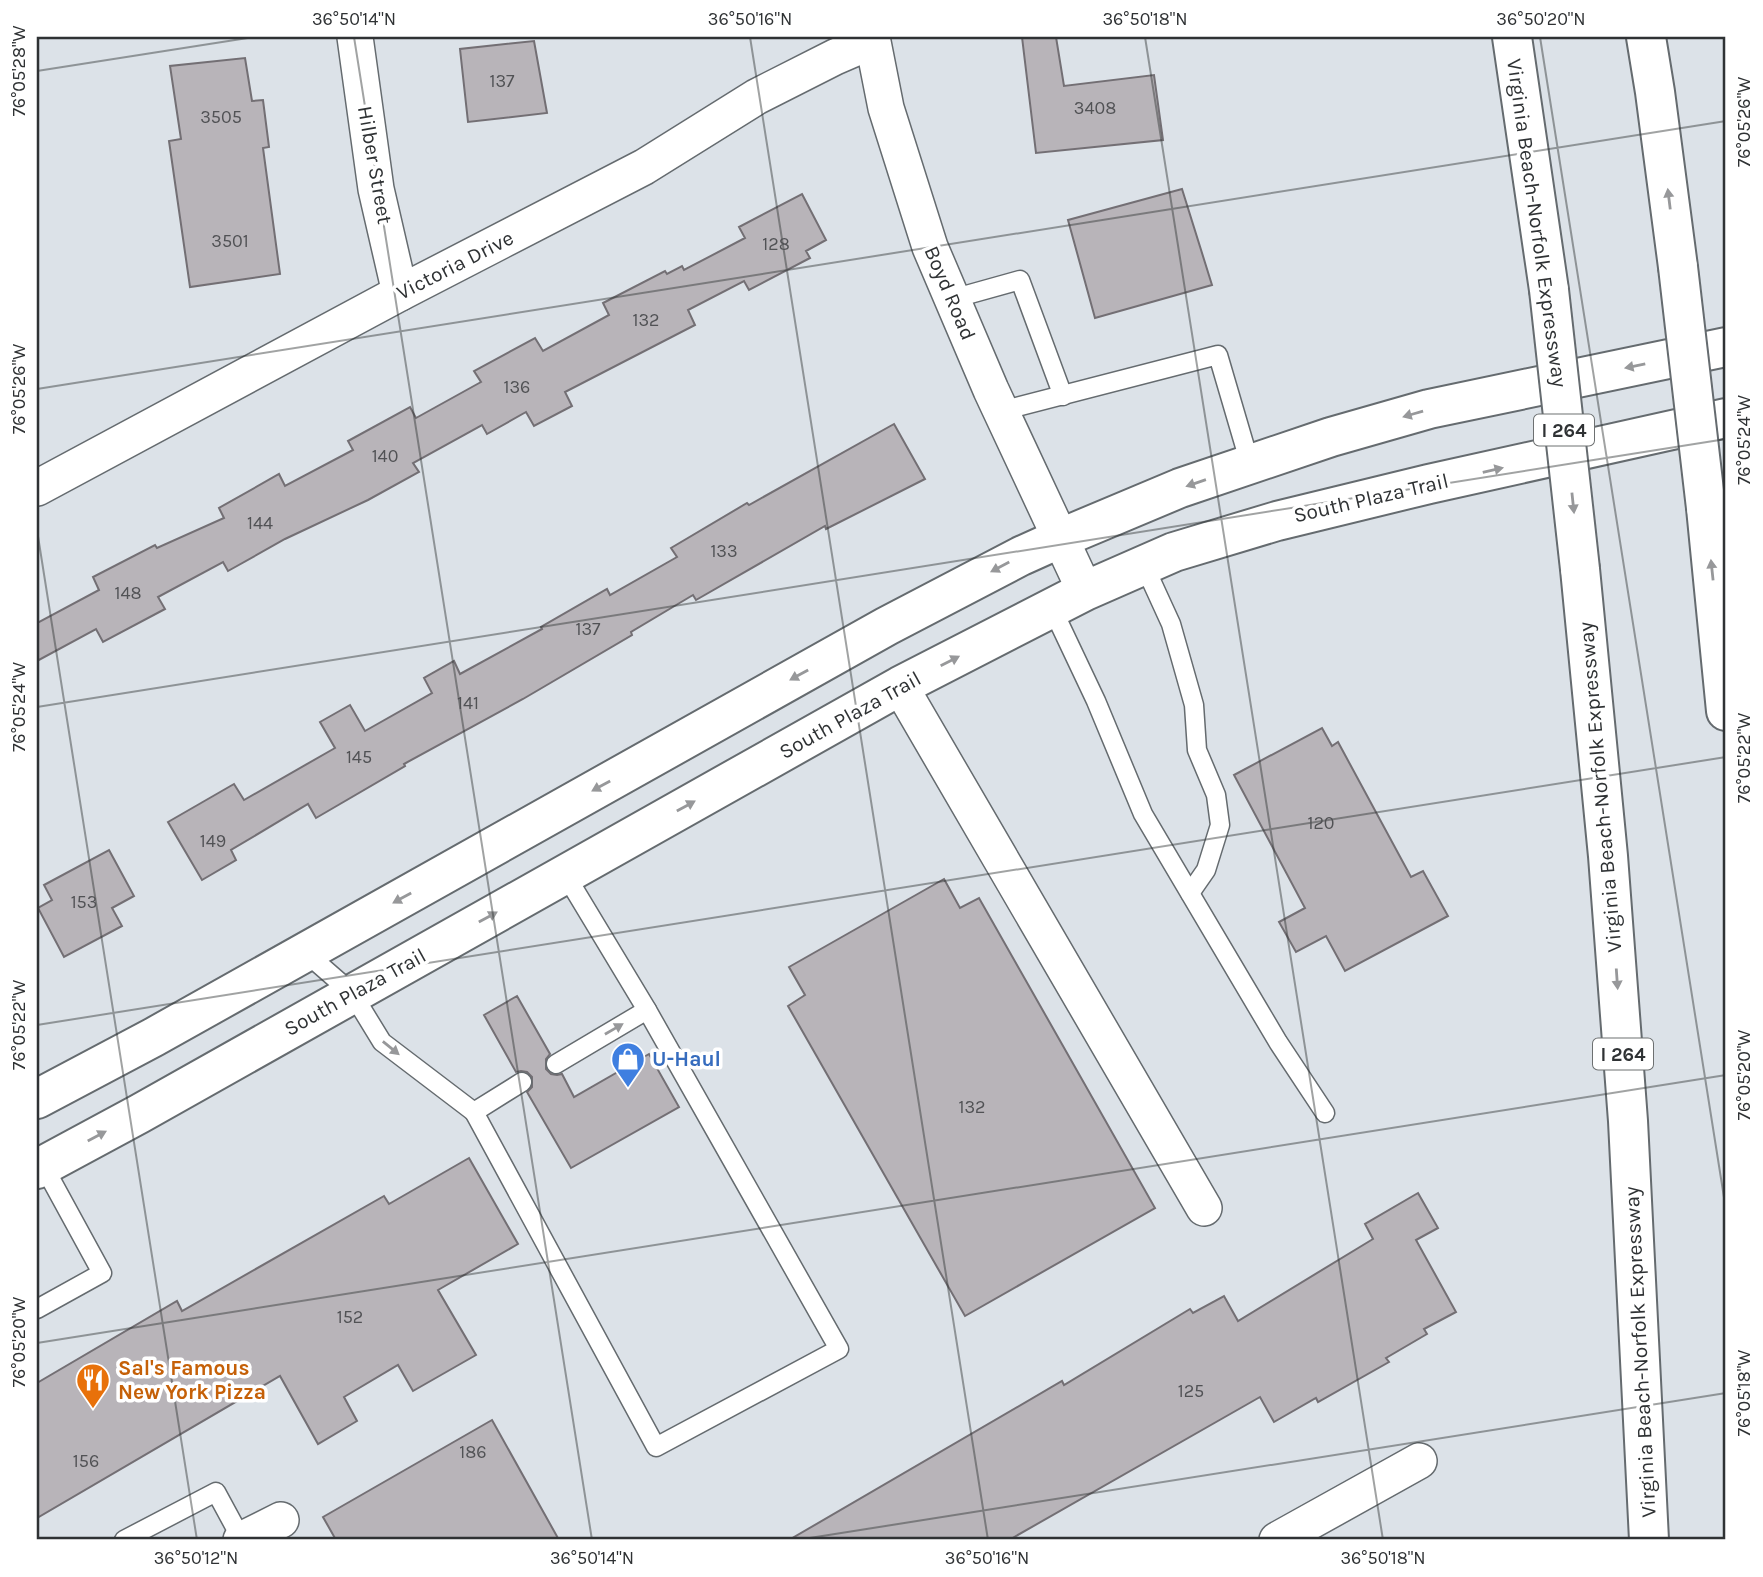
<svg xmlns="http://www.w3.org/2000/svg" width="1763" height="1577" viewBox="0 0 1763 1577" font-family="Karla,sans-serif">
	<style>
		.building { fill: #b8b4b9; stroke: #736f74; stroke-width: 2 }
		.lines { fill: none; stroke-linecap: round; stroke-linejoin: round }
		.service-casing { stroke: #656b6f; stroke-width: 21 }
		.minor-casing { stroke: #656b6f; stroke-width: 38 }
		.secondary-casing { stroke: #656b6f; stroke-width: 42 }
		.motorway-casing { stroke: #656b6f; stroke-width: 42 }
		.service { stroke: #fff; stroke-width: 18 }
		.minor { stroke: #fff; stroke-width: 35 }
		.secondary { stroke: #fff; stroke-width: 38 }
		.motorway { stroke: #fff; stroke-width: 38 }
		.motorway-bridge-casing { stroke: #656b6f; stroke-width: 42; stroke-linecap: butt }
		.motorway-bridge { stroke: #fff; stroke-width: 38 }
		.oneway { fill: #97989a }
		.ticks { fill: none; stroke: #2f3234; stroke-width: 2; stroke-opacity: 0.45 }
		.labels { text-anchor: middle; stroke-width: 7; stroke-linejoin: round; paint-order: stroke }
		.number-label { font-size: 18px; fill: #515255 }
		.shield { fill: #fff; stroke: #6d7071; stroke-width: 2 }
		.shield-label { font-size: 19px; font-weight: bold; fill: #2f3234 }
		.street-label { font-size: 21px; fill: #2f3234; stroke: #fff }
		.shop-label { font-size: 21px; font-weight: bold; fill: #366cbe; stroke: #fff; text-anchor: start }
		.food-label { font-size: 21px; font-weight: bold; fill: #c56008; stroke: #fff; text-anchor: start }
		.neatline { fill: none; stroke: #2f3234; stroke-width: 2.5 }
		.ticks-label { font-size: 18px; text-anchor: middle; fill: #2f3234 }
	</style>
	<rect width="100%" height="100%" fill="#dce2e8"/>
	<!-- building -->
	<g class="building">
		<path d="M1022,37H1056L1064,86L1154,75L1163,140L1036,153Z"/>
		<path d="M534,41L547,113L468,122L460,49Z"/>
		<path d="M245,58L252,101L263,100L269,147L263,148L280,274L190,287L169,141L181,139L170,66Z"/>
		<path d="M1182,189L1212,285L1095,318L1068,220Z"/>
		<path d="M802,194L826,240L806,251L810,258L749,290L744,281L688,310L695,325L565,392L572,406L534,426L526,412L487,434L482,425L413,463L419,472L368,500L285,539L228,571L223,562L158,597L165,609L103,642L96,629L37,661V623L99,590L93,577L155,545L157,548L224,518L219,508L279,474L285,486L353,450L348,441L410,407L416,418L481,382L474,371L535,338L543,351L609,315L603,303L665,271L667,274L682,266L684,270L745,238L739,227Z"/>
		<path d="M894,424L925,479L826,529L825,526L696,600L693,595L631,632L632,635L523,699L404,764L405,766L316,818L308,804L231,850L236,860L202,880L168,822L234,784L244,800L335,748L320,722L350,705L365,731L432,693L424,678L454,661L460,674L542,629L541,627L607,589L610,595L677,557L671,548L747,503L749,505Z"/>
		<path d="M1322,728L1332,746L1338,742L1411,877L1423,871L1448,916L1345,971L1326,936L1296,952L1279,922L1305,908L1234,775Z"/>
		<path d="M109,850L134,896L112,908L122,926L64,957L38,908L52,900L44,885Z"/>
		<path d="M944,879L960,908L979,898L1155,1208L965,1316L788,1006L805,995L789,967Z"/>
		<path d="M517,996L550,1054L546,1059V1069L551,1074L557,1075L562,1074L574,1097L649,1054L679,1107L571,1168L527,1092L532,1087V1077L527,1072L521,1071L516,1072L484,1015Z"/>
		<path d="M469,1158L518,1244L438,1290L476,1355L413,1391L398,1365L344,1397L357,1421L318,1444L280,1376L37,1518V1383L177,1301L182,1311L384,1196L389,1204Z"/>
		<path d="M1418,1193L1438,1228L1416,1240L1456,1312L1424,1329L1427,1334L1386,1358L1389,1362L1318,1402L1316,1398L1274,1422L1260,1397L1009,1540H789L1062,1381L1064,1385L1190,1309L1193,1313L1224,1296L1238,1321L1373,1239L1365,1224Z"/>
		<path d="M492,1420L559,1540H336L323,1517Z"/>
	</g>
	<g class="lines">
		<!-- service casing -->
		<g class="service-casing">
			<g id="service">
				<path d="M952,299L1020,280L1063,396"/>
				<path d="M1001,411L1218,355L1250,464"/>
				<path d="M1144,565L1171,624L1194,705L1197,750L1216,795L1220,825L1206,870L1190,893"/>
				<path d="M1052,608L1096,701L1143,814L1278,1042L1325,1113"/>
				<path d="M305,952L352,993L382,1042L474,1112L522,1082"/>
				<path d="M556,1064L647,1010L565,874"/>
				<path d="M474,1112L656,1447L839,1349L647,1010"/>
				<path d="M37,1309L102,1273L43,1165"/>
				<path d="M124,1540L216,1492L242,1540"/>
			</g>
		</g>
		<!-- minor casing -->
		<g class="minor-casing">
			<g id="minor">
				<path d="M355,37L376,189L400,293"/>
				<path d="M872,37L886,108L930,247L991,390L1085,591"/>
				<path d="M37,488L400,293L644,167L756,97L835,57L872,41"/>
				<path d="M900,686L1204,1208"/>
				<path d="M241,1540L281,1520"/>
				<path d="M1277,1540L1419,1461"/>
			</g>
		</g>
		<!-- secondary casing -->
		<g class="secondary-casing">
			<g id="secondary">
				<path d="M37,1099L154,1037L887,626L1021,556L1061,538L1180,488L1331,437L1429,409L1726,347"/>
				<path d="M37,1169L139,1114L900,686L1085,591L1174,552L1277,521L1429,484L1726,418"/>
			</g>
		</g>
		<!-- motorway casing -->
		<g class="motorway-casing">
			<g id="motorway">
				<path d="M1512,37L1549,290"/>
				<path d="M1646,37L1655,92L1678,267"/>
				<path d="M1706,508L1726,711"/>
				<path d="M1580,569L1608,856L1628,1121L1649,1540"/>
			</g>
		</g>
		<!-- service -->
		<use href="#service" class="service"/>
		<!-- minor -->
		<use href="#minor" class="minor"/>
		<!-- secondary -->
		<use href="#secondary" class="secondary"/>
		<!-- motorway -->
		<use href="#motorway" class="motorway"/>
		<!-- motorway-bridge casing -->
		<g class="motorway-bridge-casing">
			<g id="motorway-bridge">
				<path d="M1678,267L1706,508"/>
				<path d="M1549,290L1580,569"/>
			</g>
		</g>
		<!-- motorway-bridge -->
		<use href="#motorway-bridge" class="motorway-bridge"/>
	</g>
	<!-- one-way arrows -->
	<defs><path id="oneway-solid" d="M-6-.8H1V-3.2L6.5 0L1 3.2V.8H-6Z" transform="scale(1.75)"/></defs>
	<g class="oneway">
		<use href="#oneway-solid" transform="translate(1669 199) rotate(-97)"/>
		<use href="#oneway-solid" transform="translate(1635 366) rotate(168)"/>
		<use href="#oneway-solid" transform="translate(1413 414) rotate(164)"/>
		<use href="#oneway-solid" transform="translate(1493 470) rotate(-13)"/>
		<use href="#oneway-solid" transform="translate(1196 483) rotate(161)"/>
		<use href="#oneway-solid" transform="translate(1573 503) rotate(84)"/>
		<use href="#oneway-solid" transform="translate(1000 567) rotate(152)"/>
		<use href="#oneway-solid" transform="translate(1712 570) rotate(-96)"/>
		<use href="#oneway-solid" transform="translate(950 661) rotate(-27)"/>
		<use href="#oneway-solid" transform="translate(799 675) rotate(151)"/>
		<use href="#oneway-solid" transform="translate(601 786) rotate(151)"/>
		<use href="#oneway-solid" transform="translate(686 806) rotate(-29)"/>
		<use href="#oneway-solid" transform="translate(402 898) rotate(151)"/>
		<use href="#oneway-solid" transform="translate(488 917) rotate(-29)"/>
		<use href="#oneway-solid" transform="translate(1617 979) rotate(86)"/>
		<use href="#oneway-solid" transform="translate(614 1029) rotate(-30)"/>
		<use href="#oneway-solid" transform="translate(391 1048) rotate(39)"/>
		<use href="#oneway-solid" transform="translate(97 1136) rotate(-28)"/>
	</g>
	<!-- ticks -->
	<path class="ticks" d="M354,37L592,1540M750,37L988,1540M1145,37L1383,1540M1540,37L1726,1210M37,71L254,37M37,389L1726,121M37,530L197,1540M37,707L1726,439M37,1025L1726,757M37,1343L1726,1075M797,1540L1726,1393"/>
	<!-- icons -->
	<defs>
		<g id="shop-pin" transform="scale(1.75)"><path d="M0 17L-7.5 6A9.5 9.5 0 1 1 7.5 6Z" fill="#3f7fe0" stroke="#fff"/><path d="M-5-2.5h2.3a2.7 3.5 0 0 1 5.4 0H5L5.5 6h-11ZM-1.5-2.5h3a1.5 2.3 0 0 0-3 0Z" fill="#fff"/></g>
		<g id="restaurant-pin" transform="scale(1.75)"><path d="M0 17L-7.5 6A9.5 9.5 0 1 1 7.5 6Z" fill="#e8710a" stroke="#fff"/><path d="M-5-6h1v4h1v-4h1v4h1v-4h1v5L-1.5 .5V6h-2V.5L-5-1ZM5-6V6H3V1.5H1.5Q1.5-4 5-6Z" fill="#fff"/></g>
	</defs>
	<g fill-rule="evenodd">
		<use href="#shop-pin" x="628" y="1059"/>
		<use href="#restaurant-pin" x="93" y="1380"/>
	</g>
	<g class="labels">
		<!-- number labels -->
		<g class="number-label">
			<text x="502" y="87">137</text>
			<text x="1095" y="114">3408</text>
			<text x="221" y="123">3505</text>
			<text x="230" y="247">3501</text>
			<text x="776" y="250">128</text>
			<text x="646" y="326">132</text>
			<text x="517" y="393">136</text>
			<text x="385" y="462">140</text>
			<text x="260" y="529">144</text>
			<text x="724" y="557">133</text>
			<text x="128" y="599">148</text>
			<text x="588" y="635">137</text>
			<text x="468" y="709">141</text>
			<text x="359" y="763">145</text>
			<text x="1321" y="829">120</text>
			<text x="213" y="847">149</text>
			<text x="84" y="908">153</text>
			<text x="972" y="1113">132</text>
			<text x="350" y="1323">152</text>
			<text x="1191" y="1397">125</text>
			<text x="473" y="1458">186</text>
			<text x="86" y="1467">156</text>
		</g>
		<!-- shield labels -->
		<g class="shield">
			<rect x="1534" y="414.5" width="60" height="31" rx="5"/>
			<rect x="1593" y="1038.5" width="60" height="31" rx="5"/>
		</g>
		<g class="shield-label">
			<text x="1564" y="437">I 264</text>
			<text x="1623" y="1061">I 264</text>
		</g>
		<!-- street labels -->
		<g class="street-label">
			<text transform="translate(375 165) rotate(80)" y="7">Hilber Street</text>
			<text transform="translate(1537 223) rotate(82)" y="7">Virginia Beach-Norfolk Expressway</text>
			<text transform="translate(455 265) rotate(-27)" y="7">Victoria Drive</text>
			<text transform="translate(950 293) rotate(67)" y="7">Boyd Road</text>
			<text transform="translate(1371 498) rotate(-13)" y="7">South Plaza Trail</text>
			<text transform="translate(850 715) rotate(-29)" y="7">South Plaza Trail</text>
			<text transform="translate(1600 787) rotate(-95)" y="7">Virginia Beach-Norfolk Expressway</text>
			<text transform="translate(355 992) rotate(-29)" y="7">South Plaza Trail</text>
			<text transform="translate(1640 1352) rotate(-93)" y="7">Virginia Beach-Norfolk Expressway</text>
		</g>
		<!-- shop labels -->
		<g class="shop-label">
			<text x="652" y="1066">U-Haul</text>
		</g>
		<!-- food labels -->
		<g class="food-label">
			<text x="118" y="1375">Sal's Famous<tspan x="118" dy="24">New York Pizza</tspan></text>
		</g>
	</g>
	<!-- border -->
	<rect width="1763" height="1577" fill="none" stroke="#ffffff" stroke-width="77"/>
	<rect x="38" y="38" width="1686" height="1500" class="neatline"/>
	<g class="ticks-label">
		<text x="354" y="25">36°50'14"N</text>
		<text x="750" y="25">36°50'16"N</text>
		<text x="1145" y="25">36°50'18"N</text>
		<text x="1541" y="25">36°50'20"N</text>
		<text transform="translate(19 71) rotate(-90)" y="6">76°05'28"W</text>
		<text transform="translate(1744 122) rotate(-90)" y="6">76°05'26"W</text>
		<text transform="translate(19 389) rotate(-90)" y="6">76°05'26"W</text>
		<text transform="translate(1744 440) rotate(-90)" y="6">76°05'24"W</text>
		<text transform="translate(19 707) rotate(-90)" y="6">76°05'24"W</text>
		<text transform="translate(1744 758) rotate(-90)" y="6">76°05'22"W</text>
		<text transform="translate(19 1025) rotate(-90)" y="6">76°05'22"W</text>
		<text transform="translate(1744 1075) rotate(-90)" y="6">76°05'20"W</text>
		<text transform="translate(19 1342) rotate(-90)" y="6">76°05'20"W</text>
		<text transform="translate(1744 1393) rotate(-90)" y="6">76°05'18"W</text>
		<text x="196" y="1564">36°50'12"N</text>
		<text x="592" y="1564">36°50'14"N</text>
		<text x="987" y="1564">36°50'16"N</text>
		<text x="1383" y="1564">36°50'18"N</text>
	</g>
</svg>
